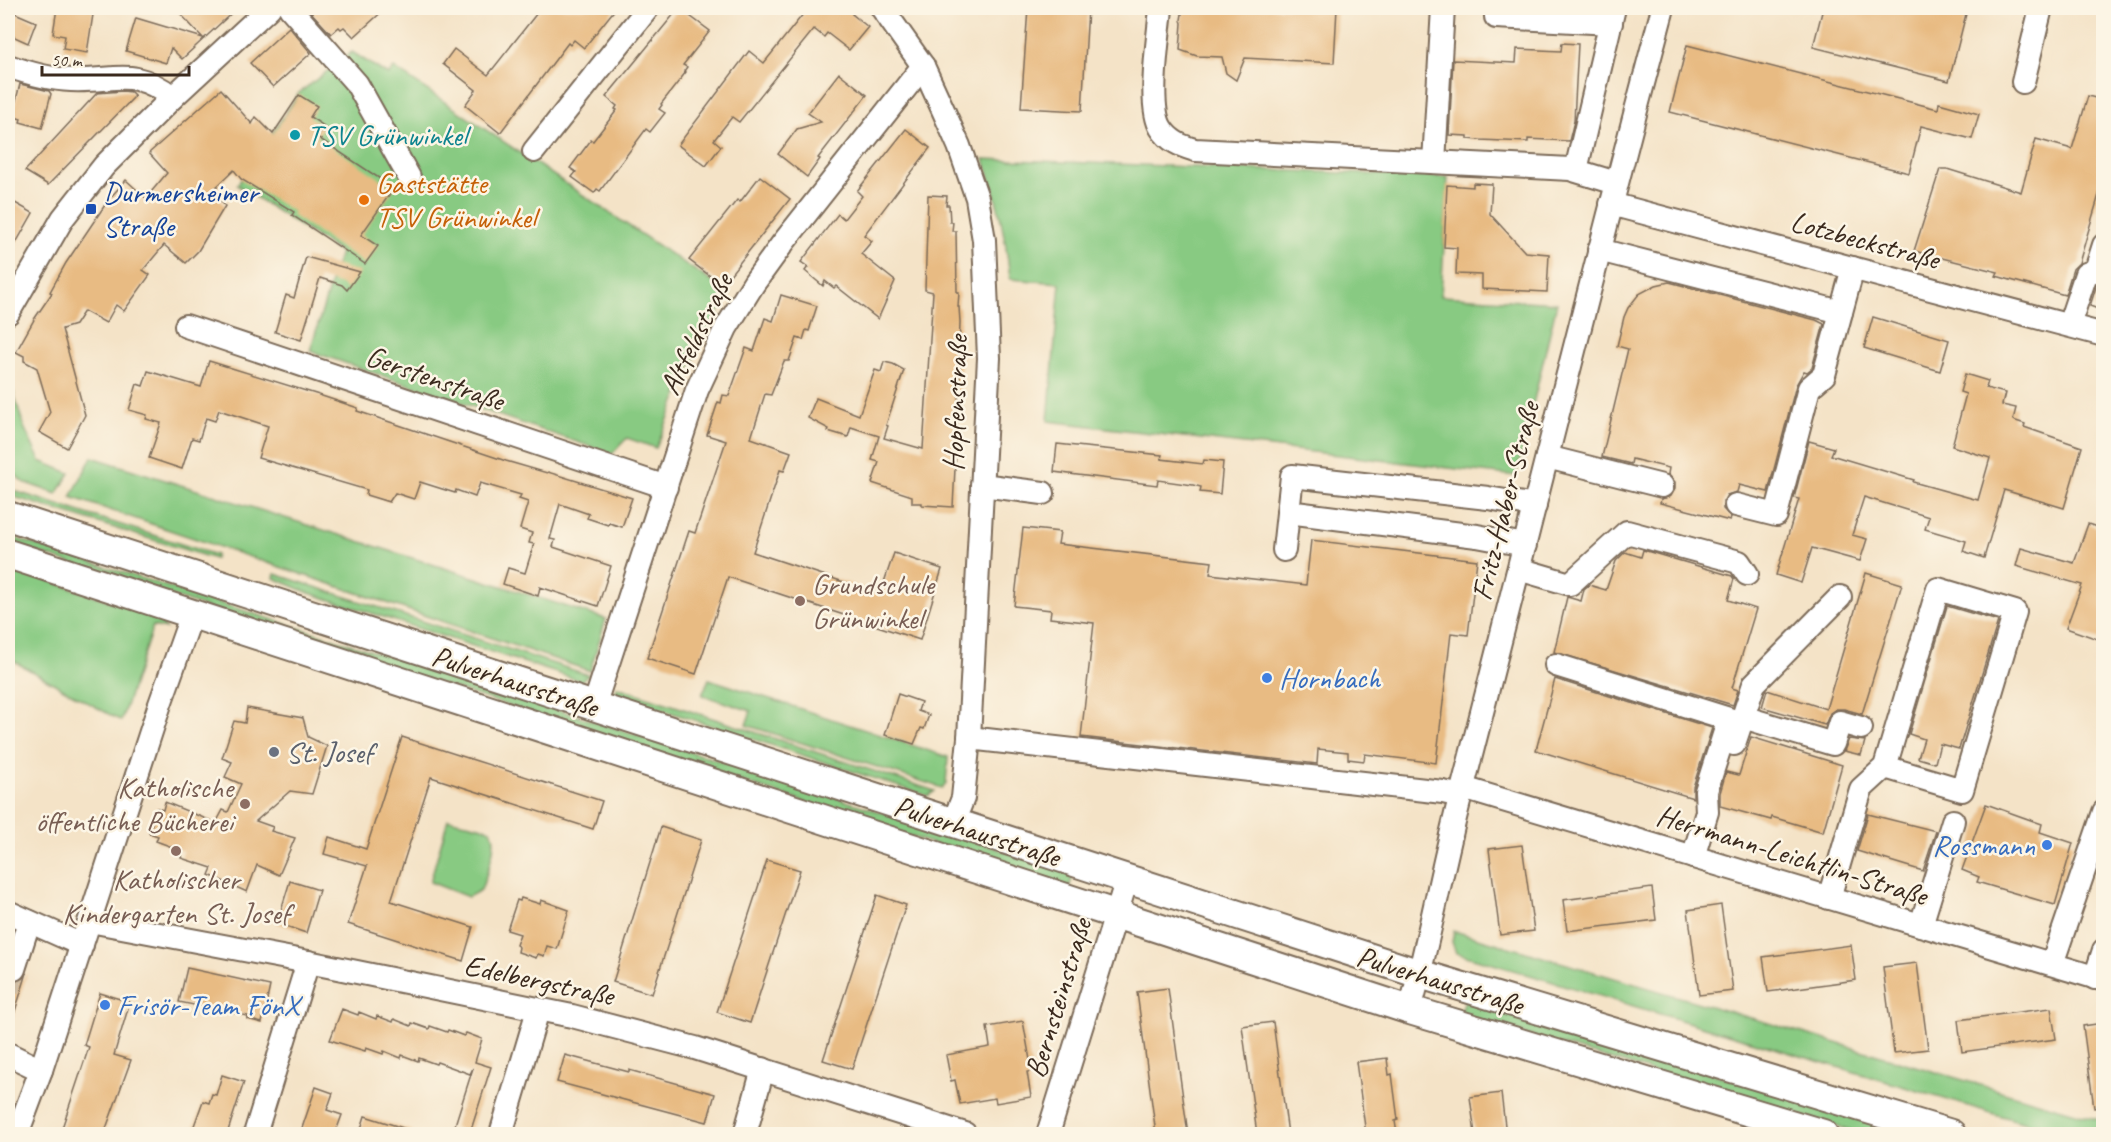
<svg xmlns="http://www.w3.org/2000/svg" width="2111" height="1142" viewBox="0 0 2111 1142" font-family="Caveat,sans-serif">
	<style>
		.green { fill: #88ca82; stroke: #627a50; stroke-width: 1.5 }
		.building { fill: #e8bb83 }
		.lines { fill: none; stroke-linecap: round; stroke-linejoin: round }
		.minor-tunnel { stroke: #cfbea5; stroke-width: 22; stroke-dasharray: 22 11; stroke-linecap: butt }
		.minor-casing { stroke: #7c6b59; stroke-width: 26 }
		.major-casing { stroke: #7c6b59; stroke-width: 32 }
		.minor { stroke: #fff; stroke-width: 22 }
		.major { stroke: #fff; stroke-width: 28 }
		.culture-dot { fill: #0f9aa8; stroke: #fcf5e5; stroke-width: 2 }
		.food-dot { fill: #e8710a; stroke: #fcf5e5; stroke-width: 2 }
		.transit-dot { fill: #1a4fb4; stroke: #fcf5e5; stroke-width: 2 }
		.education-dot { fill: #8d6e63; stroke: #fcf5e5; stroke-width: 2 }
		.shop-dot { fill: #3f7fe0; stroke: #fcf5e5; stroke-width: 2 }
		.worship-dot { fill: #6b7280; stroke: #fcf5e5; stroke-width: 2 }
		.labels { text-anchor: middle; stroke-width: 5; stroke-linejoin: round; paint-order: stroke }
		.culture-label { font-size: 30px; fill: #0d838f; stroke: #fcf5e5; text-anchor: start }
		.food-label { font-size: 30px; fill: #c56008; stroke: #fcf5e5; text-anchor: start }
		.transit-label { font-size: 30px; fill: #164399; stroke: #fcf5e5; text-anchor: start }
		.street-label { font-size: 30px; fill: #3b2a1e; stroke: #fcf5e5 }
		.education-label { font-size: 30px; fill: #785e54; stroke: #fcf5e5; text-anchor: start }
		.shop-label { font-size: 30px; fill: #366cbe; stroke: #fcf5e5; text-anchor: start }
		.worship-label { font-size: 30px; fill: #5b616d; stroke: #fcf5e5; text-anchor: start }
	</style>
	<rect width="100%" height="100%" fill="#fcf5e5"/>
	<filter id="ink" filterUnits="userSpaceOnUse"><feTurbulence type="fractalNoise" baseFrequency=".0167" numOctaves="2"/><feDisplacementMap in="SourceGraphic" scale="12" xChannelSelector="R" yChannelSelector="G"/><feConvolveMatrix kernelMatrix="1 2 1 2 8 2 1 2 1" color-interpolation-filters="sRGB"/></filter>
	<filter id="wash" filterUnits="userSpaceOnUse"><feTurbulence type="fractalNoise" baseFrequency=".008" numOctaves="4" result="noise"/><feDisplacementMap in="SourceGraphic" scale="24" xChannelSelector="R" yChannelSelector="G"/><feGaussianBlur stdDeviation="1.35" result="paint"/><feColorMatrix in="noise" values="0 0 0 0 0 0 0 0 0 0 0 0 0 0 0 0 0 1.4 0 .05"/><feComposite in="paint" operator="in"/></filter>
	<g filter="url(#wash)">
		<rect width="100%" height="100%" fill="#f4e3c7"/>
		<!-- green -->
		<g class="green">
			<path d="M352,52L388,75L394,68L730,294C698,342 678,395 656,448L627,438L612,454L310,351L340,252L237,185L299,93Z"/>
			<path d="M984,159L1448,177L1441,296L1557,303L1516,476L1048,421L1060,283L1010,279C1006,236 998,200 984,159Z"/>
			<path d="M8,380L10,381L24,427L40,461L70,473L57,494L23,482L8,468Z"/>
			<path d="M92,457L606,619L590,671L71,497Z"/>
			<path d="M8,489L216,555L215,559L8,495Z"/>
			<path d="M8,536L1074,873L1069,888L8,543Z"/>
			<path d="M8,567L158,617L166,629L153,626L121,721L8,658Z"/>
			<path d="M275,574L589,675L581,681L309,593L274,578Z"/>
			<path d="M709,679L948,757L946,783L942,788L746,725L751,711L702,695Z"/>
			<path d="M617,687L935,791L928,796L614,694Z"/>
			<path d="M448,819C458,822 483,825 490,830C501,839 485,878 481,890L468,897L430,882Z"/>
			<path d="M1454,931L2103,1121V1134H2062L1456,953L1452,942Z"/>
			<path d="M1465,1000L1915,1134H1863L1460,1015Z"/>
		</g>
		<g id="blocks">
			<!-- building -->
			<g class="building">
				<path d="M57,8H94L87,53L63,49L65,36L53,34Z"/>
				<path d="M175,8H237L182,59L171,48L166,63L126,51L136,18L203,38Z"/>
				<path d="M312,8H386L354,37L344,27L341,29L339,27L331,34L309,10Z"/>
				<path d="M541,8H616L584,48L574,40L570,45L568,43L500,133L465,105L476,90L443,64L454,49L488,75Z"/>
				<path d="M679,8L710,31L683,65L687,67L684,71L686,72L661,104L662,105L659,109L665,113L650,132L646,129L600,191L597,189L594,193L572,177L576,172L570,168L591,140L593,141L617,110L615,109L617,106L606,97Z"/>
				<path d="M808,8H856L852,14L868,27L849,50L827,33L824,37L814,29L739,122L732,117L714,140L721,146L706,166L678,145L749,51L764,63Z"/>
				<path d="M1028,8H1088L1082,111L1021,108Z"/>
				<path d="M1183,8H1337L1334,63L1245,58L1236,80L1226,73L1222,57L1197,56L1180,50L1182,23L1181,20Z"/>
				<path d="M1823,8H1940L1966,14L1949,81L1813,47Z"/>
				<path d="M8,10L36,22L28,43L8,34Z"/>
				<path d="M289,27L311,53L273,87L250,63Z"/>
				<path d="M1562,43L1578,44L1574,121L1569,141L1528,139V142L1480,140L1468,139V136L1449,135L1453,60L1516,63L1517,49L1561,51Z"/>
				<path d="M1687,45L1938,109L1939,103L1979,114L1972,139L1921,126L1909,173L1670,112Z"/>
				<path d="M839,73L867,95L818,158L820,159L807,177L778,154L797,129L821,122L808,113Z"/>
				<path d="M20,84L49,91L51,94L42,128L20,122L21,119L12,116Z"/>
				<path d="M221,89L252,124L256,117L273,134L299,95L317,106L310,117L324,126L317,137L394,188L361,235L378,246L365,264L292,215L294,212L241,179L234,170L212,191L225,206L198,251L186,263L164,245L143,270L150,275L124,311L116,305L106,323L84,311L75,325L62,329L85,415L67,448L39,432L50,412L37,368L24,361V356L16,352L35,318L52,293L50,292L66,263L109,199L126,180L146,198L167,173L149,153Z"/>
				<path d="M123,91L131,92L135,96L48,185L25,171L97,93Z"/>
				<path d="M2088,96L2103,100V181L2079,263L2073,269L2065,295L1996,276L1998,272L1914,251L1940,169H1947L2021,192L2036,139L2072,149Z"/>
				<path d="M906,129L930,148L864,235L872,241L861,254L895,281L878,319L836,286L834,288L825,281L823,286L805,271L808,267L801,262L838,214L844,219L862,196L857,191Z"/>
				<path d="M760,176L790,199L722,285L689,260L737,200L740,202Z"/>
				<path d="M1473,183L1492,184L1490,214L1525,252L1549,254L1547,292L1482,289V275L1456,274L1457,248L1444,247L1447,185L1473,187Z"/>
				<path d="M928,195L947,196L946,205H949L950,222H953L952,231H956L957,292H959L958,307H959L960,322L959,352H961L953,507L922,505V503H912V496L872,483L879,462L872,460L879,436L851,427L848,437L828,431L829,429L808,418L816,398L859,415L875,370L881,372L884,362L893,364L904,370L886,425L888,426L884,438L923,449L933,292L925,290Z"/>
				<path d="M8,199L33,213L8,257Z"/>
				<path d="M306,257L360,272L347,290L342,285L320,278L301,340L275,332L286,295L294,298Z"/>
				<path d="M1669,282L1816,320L1824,324L1812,368L1807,372L1804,371L1796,385L1768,492L1739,485L1737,492L1727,495L1723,502V509L1731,517L1730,521L1660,503L1661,499L1671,496L1675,489V482L1668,474L1669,468L1632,459L1631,464L1602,457L1628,349L1617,346L1624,317L1628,308L1639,294L1656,285Z"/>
				<path d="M2097,284L2103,285V311L2090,306Z"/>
				<path d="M781,295L817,306L809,331L806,330L803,340L797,338L789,361H784L771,395L765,394L751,438L791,452L784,471L780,470L753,552L880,594L894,553L942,569L920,640L728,577L696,674L647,658L689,531L695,533L726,441L707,435L718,402L721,403L723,395L729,396L746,348L754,351L765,318L773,321Z"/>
				<path d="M1873,317L1949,340L1940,371L1864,348Z"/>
				<path d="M209,361L319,395L358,408L357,411L506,461L547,473L548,472L632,498L622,527L609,523L608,525L587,518L589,514L560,504L550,539L555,540L553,547L611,566L598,606L540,587L538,596L503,584L508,568L525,573L534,544L529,543L532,533L520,529L528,502L519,499L521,495L480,483L475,497L456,490L455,493L420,482L414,499L395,493L389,502L366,495L367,490L258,458L268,426L219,410L215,421L206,418L199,440L192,438L182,469L149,458L161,423L146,419L147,415L129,410L137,384L143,386L148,371L201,387Z"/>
				<path d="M1965,374L1988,381L1986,388L2005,393L2002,405L2016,408L2013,420L2025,424L2024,427L2082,447L2064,508L2004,490L1984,558L1963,551L1966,541L1925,529L1929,517L1864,497L1852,535L1867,539L1860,561L1812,548L1801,583L1776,575L1799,499L1794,498L1809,441L1834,448L1831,455L1914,480L1913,482L1978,500L1990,458L1952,446L1966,394L1960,392Z"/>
				<path d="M1057,444L1162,455L1161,459L1203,464L1204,460L1223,462L1220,494L1200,492L1201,487L1193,485L1158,480L1157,485L1054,472Z"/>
				<path d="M2088,524L2103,529V641L2066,628L2082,585L2016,566L2021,548L2074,563Z"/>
				<path d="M1023,528L1060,532L1058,544L1212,562L1210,574L1306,585L1311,540L1477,560L1468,635L1451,633L1436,763L1365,754L1364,761L1348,759V752L1318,749L1317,764L1081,737L1094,623L1050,618L1051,610L1014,606Z"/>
				<path d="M1643,550L1732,576L1734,579L1728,600L1756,609L1732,688L1738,690L1733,705L1554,652L1567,597L1581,601L1584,589L1589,585L1606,590L1616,561L1625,552L1641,557Z"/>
				<path d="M1866,573L1902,584L1862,714L1844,709H1836L1830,713L1825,725L1762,707L1767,690L1826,709Z"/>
				<path d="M1947,606L1998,621L1959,749L1940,744L1935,763L1918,758L1924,739L1909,734Z"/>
				<path d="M1555,679L1712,728L1693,787V798L1536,750Z"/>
				<path d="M898,694L921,702L918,711L929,715L924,729L921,728L914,744L885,735Z"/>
				<path d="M247,708L303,718L308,737L327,746L312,794L290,791L256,821L273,827L271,831L295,838L279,875L257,865L247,892L209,875L212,868L181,858L183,851L156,841L158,836L149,833L157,808L163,810L165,802L216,823L223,810L228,812L241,784L225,777L232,762L222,758L234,721L245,723Z"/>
				<path d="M402,737L602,801L593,829L431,777L391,901L473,927L463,961L348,924L367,866L324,854L329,837L366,849Z"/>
				<path d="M1751,737L1842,765L1823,832L1772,817L1771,820L1720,806V793L1726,772L1739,775Z"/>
				<path d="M1849,739L1865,741L1861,755L1844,751Z"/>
				<path d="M1986,804L2042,824L2040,832L2073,843L2055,905L1977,882L1979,877L1962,870Z"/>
				<path d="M1868,814L1936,831L1923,871L1857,851Z"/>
				<path d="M661,827L701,840L652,994L613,982Z"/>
				<path d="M1522,845L1534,931L1500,935L1489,849Z"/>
				<path d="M767,860L800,870L750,1023L717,1012Z"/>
				<path d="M290,881L319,890L306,933L277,923Z"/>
				<path d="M1652,888L1656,920L1567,931L1563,900Z"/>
				<path d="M877,895L906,905L852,1069L823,1060Z"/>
				<path d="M521,898L540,904L541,900L569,910L557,949L547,946L544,956L538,954L536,958L518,952L519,947L516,945L520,934L507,930L517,900L520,901Z"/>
				<path d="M1721,905L1733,991L1699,995L1688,910Z"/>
				<path d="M1851,945L1856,980L1768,992L1763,957Z"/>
				<path d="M1917,963L1928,1049L1894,1053L1883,967Z"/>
				<path d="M187,968L270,986L262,1023L247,1019L248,1016L179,1002Z"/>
				<path d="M27,973L10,1027L8,1026V980L17,982L23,979Z"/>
				<path d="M1168,988L1174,1033L1188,1134H1156L1137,992Z"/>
				<path d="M100,993L130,1002L114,1055L131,1060L104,1134H60L89,1047L84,1045Z"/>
				<path d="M2051,1008L2056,1039L1962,1052L1958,1020Z"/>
				<path d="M342,1009L358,1015L359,1012L376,1019L377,1016L393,1022L394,1019L411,1026L412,1023L429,1029L430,1026L447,1032L448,1030L464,1036L466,1033L482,1039L475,1062L491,1067L470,1133L454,1128L473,1068L470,1074L437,1062L436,1064L419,1058L418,1061L402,1055L401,1058L384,1051L383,1054L366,1048L365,1051L330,1040Z"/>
				<path d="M1023,1021L1032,1071L1027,1072L1031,1097L996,1103L995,1098L960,1104L955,1080L951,1081L946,1055L990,1047L987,1027Z"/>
				<path d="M1273,1022L1288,1134H1257L1242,1026Z"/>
				<path d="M2103,1023V1107L2094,1108L2083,1026Z"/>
				<path d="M565,1055L629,1072V1070L715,1094L707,1122L557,1082Z"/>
				<path d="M1387,1058L1389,1075L1392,1074L1398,1120L1395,1121L1397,1134H1366L1356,1062Z"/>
				<path d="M222,1075L244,1082L227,1134H191L203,1101L209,1103L212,1094L216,1095Z"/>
				<path d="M316,1087L333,1093L327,1110L342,1115L335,1134H300Z"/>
				<path d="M1501,1093L1506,1134H1475L1470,1097Z"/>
				<path d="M365,1116L413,1131L412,1134H369L360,1132Z"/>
			</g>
		</g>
	</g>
	<g filter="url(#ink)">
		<use href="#blocks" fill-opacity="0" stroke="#7c6b59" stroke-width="1.5"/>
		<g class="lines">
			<!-- minor-tunnel -->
			<path class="minor-tunnel" d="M8,991L14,969"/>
			<!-- minor casing -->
			<g class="minor-casing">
				<g id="minor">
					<path d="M290,8L357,84L409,177"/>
					<path d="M882,8L923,66L944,112L959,146L977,198L984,240L989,358L969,738L963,798L953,823"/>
					<path d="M1161,8C1159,35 1147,105 1161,128C1169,141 1181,146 1195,150L1570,169L1616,183"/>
					<path d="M1496,8V17L1611,23"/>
					<path d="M8,66C28,73 49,79 71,80C117,82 131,66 173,97"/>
					<path d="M2023,82L2041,8"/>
					<path d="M534,151L648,8"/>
					<path d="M1434,162L1443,8"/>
					<path d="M1576,170L1614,8"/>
					<path d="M1611,204L2104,335"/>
					<path d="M1599,250L1841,312L1853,268"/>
					<path d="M2096,270L2104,245"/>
					<path d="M8,313L63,218L104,166L173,97L269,8"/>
					<path d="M2069,325L2086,274L2096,270L2104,272"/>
					<path d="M186,326L666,487"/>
					<path d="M1547,457L1662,486"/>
					<path d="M982,485L1043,493"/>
					<path d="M1736,505L1776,515L1809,388L1824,375L1841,312"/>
					<path d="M1288,512L1477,536L1525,545"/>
					<path d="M1284,550L1292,476L1488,498L1535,506"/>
					<path d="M1519,569L1570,584L1627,532L1739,562L1747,574"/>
					<path d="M1556,665L1729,719L1706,791L1707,812L1693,857"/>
					<path d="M594,706L697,390L726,328L754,283L783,243L923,66"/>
					<path d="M1743,717L1754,684L1840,597"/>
					<path d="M969,738L1443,792L1461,796"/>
					<path d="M1734,744L1743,717L1833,744L1840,722L1861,728"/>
					<path d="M1463,788L2104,980"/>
					<path d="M1829,898L1861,789L1885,767L1962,790L2015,612L1938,589L1885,767"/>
					<path d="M8,912L82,945"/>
					<path d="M90,921L308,962L572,1016L695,1048L965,1134"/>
					<path d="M1921,925L1953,821"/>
					<path d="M2052,964L2104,812"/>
					<path d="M14,969L29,922"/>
					<path d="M2095,978L2104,950"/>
					<path d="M1410,1010C1429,940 1442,868 1460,798C1528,534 1593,270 1663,8"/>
					<path d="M8,1054L41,1070"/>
					<path d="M17,1134L41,1070L160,704L192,614"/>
					<path d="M255,1134L308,962"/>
					<path d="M501,1134L538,1010"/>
					<path d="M745,1134L763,1069"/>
					<path d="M1048,1134L1127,879"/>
				</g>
			</g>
			<!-- major casing -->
			<g class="major-casing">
				<g id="major">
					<path d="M8,516L1420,974L1951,1134"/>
					<path d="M8,554L1410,1010L1823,1134"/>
				</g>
			</g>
			<!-- minor -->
			<use href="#minor" class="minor"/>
			<!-- major -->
			<use href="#major" class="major"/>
		</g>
	</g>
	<!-- markers -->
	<circle class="culture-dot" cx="295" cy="135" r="6"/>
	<circle class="food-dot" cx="364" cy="200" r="6"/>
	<rect class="transit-dot" x="85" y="203" width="12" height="12" rx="3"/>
	<g class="education-dot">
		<circle cx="800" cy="601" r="6"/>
		<circle cx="245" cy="804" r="6"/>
		<circle cx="176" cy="851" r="6"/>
	</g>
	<g class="shop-dot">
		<circle cx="1267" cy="678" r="6"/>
		<circle cx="2047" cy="845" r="6"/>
		<circle cx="105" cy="1005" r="6"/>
	</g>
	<circle class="worship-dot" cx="274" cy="752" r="6"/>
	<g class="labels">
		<!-- culture labels -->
		<g class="culture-label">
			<text x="307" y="145">TSV Grünwinkel</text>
		</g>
		<!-- food labels -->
		<g class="food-label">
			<text x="376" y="193">Gaststätte<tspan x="376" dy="34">TSV Grünwinkel</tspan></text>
		</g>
		<!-- transit labels -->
		<g class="transit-label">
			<text x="103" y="202">Durmersheimer<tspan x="103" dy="34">Straße</tspan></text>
		</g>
		<!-- street labels -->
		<g class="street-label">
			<text transform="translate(1865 240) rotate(15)" y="10">Lotzbeckstraße</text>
			<text transform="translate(696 334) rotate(-64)" y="10">Altfeldstraße</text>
			<text transform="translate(435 378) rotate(19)" y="10">Gerstenstraße</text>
			<text transform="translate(955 403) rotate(-88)" y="10">Hopfenstraße</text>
			<text transform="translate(1505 501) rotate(-76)" y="10">Fritz-Haber-Straße</text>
			<text transform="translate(515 681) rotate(18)" y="10">Pulverhausstraße</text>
			<text transform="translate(977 831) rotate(18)" y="10">Pulverhausstraße</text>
			<text transform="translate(1792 855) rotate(17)" y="10">Herrmann-Leichtlin-Straße</text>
			<text transform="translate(539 980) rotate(12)" y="10">Edelbergstraße</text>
			<text transform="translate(1440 980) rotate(17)" y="10">Pulverhausstraße</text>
			<text transform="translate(1058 998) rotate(-73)" y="10">Bernsteinstraße</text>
		</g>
		<!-- education labels -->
		<g class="education-label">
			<text x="812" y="594">Grundschule<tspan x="812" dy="34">Grünwinkel</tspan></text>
			<text x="233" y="797" text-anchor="end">Katholische<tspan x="233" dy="34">öffentliche Bücherei</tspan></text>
			<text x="176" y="889" text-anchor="middle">Katholischer<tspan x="176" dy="34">Kindergarten St. Josef</tspan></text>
		</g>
		<!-- shop labels -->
		<g class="shop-label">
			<text x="1279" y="688">Hornbach</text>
			<text x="2035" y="855" text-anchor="end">Rossmann</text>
			<text x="117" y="1015">Frisör-Team FönX</text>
		</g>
		<!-- worship labels -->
		<g class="worship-label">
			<text x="286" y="762">St. Josef</text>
		</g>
	</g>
	<!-- margin -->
	<rect width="2111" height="1142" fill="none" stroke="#fcf5e5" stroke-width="30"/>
	<!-- scale -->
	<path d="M42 66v9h147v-9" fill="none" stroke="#3b2a1e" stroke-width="3"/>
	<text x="51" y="66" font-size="18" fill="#3b2a1e" stroke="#fcf5e5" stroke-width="4.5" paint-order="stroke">50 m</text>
</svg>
